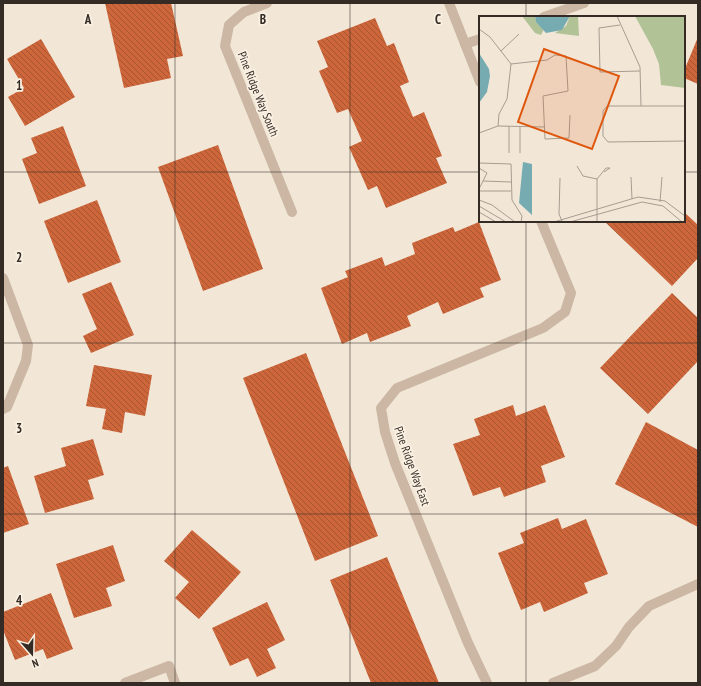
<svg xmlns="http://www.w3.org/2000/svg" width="701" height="686" viewBox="0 0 701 686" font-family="'PT Sans Narrow',sans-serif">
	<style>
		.building { fill: url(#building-back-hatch) }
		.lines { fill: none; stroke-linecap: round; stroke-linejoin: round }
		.street { stroke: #cbb7a3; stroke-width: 10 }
		.grid { fill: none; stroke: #352b25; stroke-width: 1; stroke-opacity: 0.55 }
		.labels { text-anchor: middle; stroke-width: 3.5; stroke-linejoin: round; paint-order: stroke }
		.street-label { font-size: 12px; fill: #352b25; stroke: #faf1e3 }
		.inset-road { fill: none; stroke: #a69c90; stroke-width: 1 }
		.view { fill: #df570d; fill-opacity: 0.15; stroke: #df570d; stroke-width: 2 }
		.inset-edge { fill: none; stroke: #352b25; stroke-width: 2 }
		.grid-label { font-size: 13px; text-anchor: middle; font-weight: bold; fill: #352b25; stroke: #faf1e3; stroke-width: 3.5; stroke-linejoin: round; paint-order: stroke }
	</style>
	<defs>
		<pattern id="building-back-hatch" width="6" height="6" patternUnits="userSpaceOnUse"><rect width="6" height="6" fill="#cd663b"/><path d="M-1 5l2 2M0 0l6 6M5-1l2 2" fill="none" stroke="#a75431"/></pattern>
	</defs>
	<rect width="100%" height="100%" fill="#f2e7d7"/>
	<!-- building -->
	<g class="building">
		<path d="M105,3H171L183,56L167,59L171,78L124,88Z"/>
		<path d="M375,18L387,46L394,43L409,82L400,86L413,117L424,112L442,156L436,158L447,183L386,208L377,186L368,190L349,147L362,141L348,109L337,113L319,71L328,67L317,41Z"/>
		<path d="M698,37V84L684,78V71Z"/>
		<path d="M41,39L75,97L25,126L8,97L24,88L7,59Z"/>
		<path d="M63,126L86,186L39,204L22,159L37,153L31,138Z"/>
		<path d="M218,145L263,269L203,291L158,167Z"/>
		<path d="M97,200L121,262L68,283L44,221Z"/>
		<path d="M684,212L698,225V258L672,286L604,221H684Z"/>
		<path d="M479,222L501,280L480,288L484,297L443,314L438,302L407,316L411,326L370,342L367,333L342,344L321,288L348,277L345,271L382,257L385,266L415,254L412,243L453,227L455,232Z"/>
		<path d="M111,282L134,335L91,353L83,336L97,329L82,294Z"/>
		<path d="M672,293L698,318V361L648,414L600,368Z"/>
		<path d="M306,353L378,536L315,561L243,378Z"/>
		<path d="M94,365L152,375L145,416L125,412L122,433L102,429L106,409L86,406Z"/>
		<path d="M513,405L516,416L545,405L565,457L541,466L546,482L504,497L500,487L473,496L453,444L480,435L474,419Z"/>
		<path d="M646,422L698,450V527L615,484Z"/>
		<path d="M93,439L104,475L88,480L94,499L45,513L34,476L66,466L61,448Z"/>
		<path d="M8,466L29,524L3,533V468Z"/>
		<path d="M558,518L562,529L586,519L608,574L584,583L588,593L544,612L540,602L521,610L498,553L524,543L520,533Z"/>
		<path d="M192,530L241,572L199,619L175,598L189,582L164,561Z"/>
		<path d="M113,545L125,581L106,588L112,606L74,618L56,564Z"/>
		<path d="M387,557L439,683H371L330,580Z"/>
		<path d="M51,593L73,649L47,659L43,649L15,660L3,630V612Z"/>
		<path d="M267,602L285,640L267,649L276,668L257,677L248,658L230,666L212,628Z"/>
	</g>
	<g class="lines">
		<!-- street -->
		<g class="street">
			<path d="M267,3L244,12L229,25L225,46L292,212"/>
			<path d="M449,3L480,82"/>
			<path d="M544,17L584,3"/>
			<path d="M465,44L480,39"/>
			<path d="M3,278L28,345L26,361L7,407L3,409"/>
			<path d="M125,683L169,666L175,683"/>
			<path d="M487,683L468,643L395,463L385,432L381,408L397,388L543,328L565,312L571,293L541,221"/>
			<path d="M553,683L595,666L616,646L629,627L649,606L698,584"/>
		</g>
	</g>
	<!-- grid -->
	<path class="grid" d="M175,3V683M350,3V683M526,3V17M3,172H480M684,172H698M526,221V683M3,343H698M3,514H698"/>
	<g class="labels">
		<!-- street labels -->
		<g class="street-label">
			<text transform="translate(258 94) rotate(68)" y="4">Pine Ridge Way South</text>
			<text transform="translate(412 466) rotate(70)" y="4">Pine Ridge Way East</text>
		</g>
	</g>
	<!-- overview -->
	<g transform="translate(479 16)">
		<rect width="206" height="206" fill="#f2e7d7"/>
		<path d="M43,0H56L57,6L65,13L62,19L56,17ZM91,0H99L100,20L76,17L87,10ZM156,0H206V72L182,69L180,48L174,33Z" fill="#b1c297"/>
		<path d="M56,0H91L83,14L67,17L57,6ZM0,37L10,53L11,60L8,76L0,87ZM44,146L53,148V199L40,187Z" fill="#75abb1"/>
		<path class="inset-road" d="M138,0L161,51L162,90M141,9L120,12L121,56L161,55M0,13L11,21L32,48L28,83L20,98L19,110M22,35L40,18M32,48L68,44L76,39L87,40L89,75L64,80L66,123L90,122L91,99M206,90H128L124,95V120L129,126L206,125M30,110V137M0,117L19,110L66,111M41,137V110M0,147L32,148L33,184L43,200L42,206M98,150L104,160L118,163M0,152L8,157L0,173M152,161L153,183M81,162L80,198L83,205M118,163L127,152H131L125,156M4,165L32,166M0,175H32M0,184L13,189L36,206M181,186L183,161M0,190L27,206M0,196L17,206M75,206L159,181L186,185L206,200M91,206L163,186L184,190L203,206M118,206V163"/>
		<path class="view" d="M65,33L140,60L113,133L39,106Z"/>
		<rect width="206" height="206" class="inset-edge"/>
	</g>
	<g class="grid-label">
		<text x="88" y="24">A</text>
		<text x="263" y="24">B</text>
		<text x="438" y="24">C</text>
		<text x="19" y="90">1</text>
		<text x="19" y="262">2</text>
		<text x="19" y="433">3</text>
		<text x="19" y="605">4</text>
	</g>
	<!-- border -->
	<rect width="701" height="686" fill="none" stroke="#352b25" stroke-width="8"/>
	<!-- north arrow -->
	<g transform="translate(32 654) rotate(160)" stroke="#faf1e3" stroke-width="3" paint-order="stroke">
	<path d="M0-3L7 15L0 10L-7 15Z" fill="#352b25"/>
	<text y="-6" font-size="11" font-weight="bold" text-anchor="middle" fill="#352b25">N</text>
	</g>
</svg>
